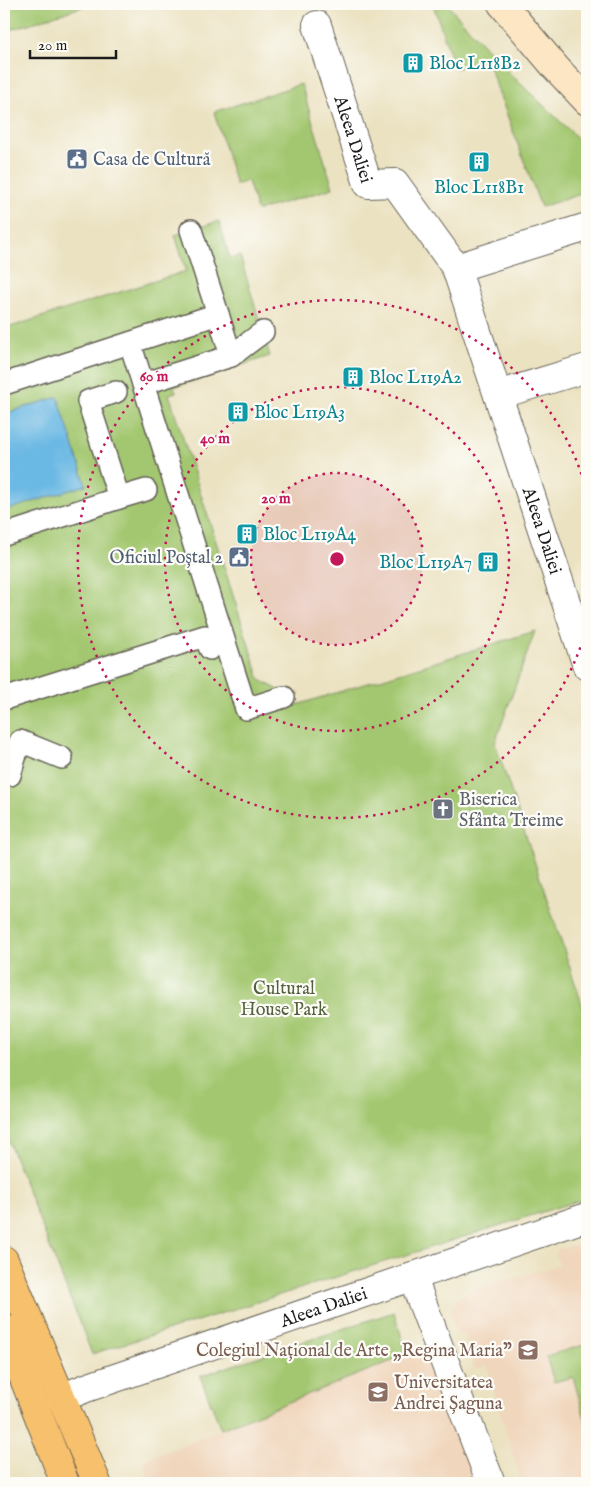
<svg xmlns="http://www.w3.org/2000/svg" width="591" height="1487" viewBox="0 0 591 1487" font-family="'IM FELL English',serif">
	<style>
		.built { fill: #f0d6bc }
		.green { fill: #a3c770; stroke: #607246 }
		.water { fill: #6ab8e4; stroke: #436a80 }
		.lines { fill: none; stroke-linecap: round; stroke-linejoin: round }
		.pedestrian-casing { stroke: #646156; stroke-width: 24 }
		.minor-casing { stroke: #646156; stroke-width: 30 }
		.secondary-casing { stroke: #646156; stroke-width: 30 }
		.primary-casing { stroke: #646156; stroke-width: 30 }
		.pedestrian { stroke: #fff; stroke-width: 21 }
		.minor { stroke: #fff; stroke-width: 28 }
		.secondary { stroke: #fce6c4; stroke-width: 28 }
		.primary { stroke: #f7c06c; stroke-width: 28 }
		.ring { fill: none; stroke: #c2185b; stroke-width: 2.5; stroke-dasharray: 2.5 5 }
		.labels { text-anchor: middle; stroke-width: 4.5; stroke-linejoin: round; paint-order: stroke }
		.culture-label { font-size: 18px; fill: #0d838f; stroke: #fdfcf7; text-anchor: start }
		.street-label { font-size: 18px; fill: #1c1c1c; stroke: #fdfcf7 }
		.service-label { font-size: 18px; fill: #4e5e75; stroke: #fdfcf7; text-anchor: start }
		.worship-label { font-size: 18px; fill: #5b616d; stroke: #fdfcf7; text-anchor: start }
		.park-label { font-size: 18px; fill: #52603e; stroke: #fdfcf7 }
		.education-label { font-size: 18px; fill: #785e54; stroke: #fdfcf7; text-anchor: end }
		.centre { fill: #c2185b; stroke: #fdfcf7; stroke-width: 2.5 }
		.ring-label { font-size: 15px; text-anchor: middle; font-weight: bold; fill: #c2185b; stroke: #fdfcf7; stroke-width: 4.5; stroke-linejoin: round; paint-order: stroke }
	</style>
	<rect width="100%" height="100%" fill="#fdfcf7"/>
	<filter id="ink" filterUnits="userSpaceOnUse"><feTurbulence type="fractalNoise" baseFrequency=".02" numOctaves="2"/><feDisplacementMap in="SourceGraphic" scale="10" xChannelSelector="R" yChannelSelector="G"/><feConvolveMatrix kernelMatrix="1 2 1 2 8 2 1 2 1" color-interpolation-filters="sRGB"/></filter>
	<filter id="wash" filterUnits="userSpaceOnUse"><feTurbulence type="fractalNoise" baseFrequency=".0096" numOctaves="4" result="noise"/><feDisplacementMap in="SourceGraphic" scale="20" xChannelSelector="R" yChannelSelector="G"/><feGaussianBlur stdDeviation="1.12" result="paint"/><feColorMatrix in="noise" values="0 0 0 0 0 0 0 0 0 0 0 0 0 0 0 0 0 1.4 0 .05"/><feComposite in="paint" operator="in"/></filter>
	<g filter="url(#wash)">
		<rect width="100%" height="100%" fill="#ebe2c1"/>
		<!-- built -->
		<g class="built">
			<path d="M587,1241V1483H521L487,1365L474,1369L464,1334L457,1336L450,1310L457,1299L468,1291L559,1265L555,1251Z"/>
			<path d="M425,1348L479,1483H151L142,1461Z"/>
		</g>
		<!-- green -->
		<g class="green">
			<path d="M4,4H88V5L4,32Z"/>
			<path d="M433,4H447L503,67L587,147V192L541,207L486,58L455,69Z"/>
			<path d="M301,84L333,188L257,211L248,181L236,185L214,112Z"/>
			<path d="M219,221L230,259L240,256L270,356L174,387L176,392L169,394L260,680L279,690H282L287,708L535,631L495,743L587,1019V1198L92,1354L4,1130V329L186,271L175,235Z"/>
			<path d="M394,1312L407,1355L221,1429L200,1376Z"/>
			<path d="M587,1344V1425L573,1377L554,1382L546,1356Z"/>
		</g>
		<!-- water -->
		<path class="water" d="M58,397L86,485L4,511V414Z"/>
	</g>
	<g filter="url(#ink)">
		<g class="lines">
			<!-- pedestrian casing -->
			<g class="pedestrian-casing">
				<g id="pedestrian">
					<path d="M218,314L231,356"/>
					<path d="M263,332L231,356L143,384L246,709L284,697"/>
					<path d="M130,343L143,384"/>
					<path d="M4,384L218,314L191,230"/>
					<path d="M119,498L146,490"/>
					<path d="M4,535L119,498L88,401L116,392"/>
					<path d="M4,699L205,636L210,649"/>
					<path d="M10,775L20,741L62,758"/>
				</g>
			</g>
			<!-- minor casing -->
			<g class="minor-casing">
				<g id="minor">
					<path id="s1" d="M317,25L368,184L395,183L456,268L587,666"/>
					<path d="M456,268L587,227"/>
					<path d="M498,395L587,368"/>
					<path d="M412,1276L491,1483"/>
					<path id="s2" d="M61,1398L86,1388L587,1217"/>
				</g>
			</g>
			<!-- secondary casing -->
			<g class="secondary-casing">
				<path id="secondary" d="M502,4L556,68L587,101"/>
			</g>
			<!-- primary casing -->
			<g class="primary-casing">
				<g id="primary">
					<path d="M4,1260L97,1483"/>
					<path d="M4,1328L65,1483"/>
				</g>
			</g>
			<!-- pedestrian -->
			<use href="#pedestrian" class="pedestrian"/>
			<!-- minor -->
			<use href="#minor" class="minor"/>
			<!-- secondary -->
			<use href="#secondary" class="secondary"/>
			<!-- primary -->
			<use href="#primary" class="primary"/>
		</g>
	</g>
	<!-- distance rings -->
	<circle cx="337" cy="559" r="86" fill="#c2185b" fill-opacity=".12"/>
	<g class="ring">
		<circle cx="337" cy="559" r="86"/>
		<circle cx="337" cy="559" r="172"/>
		<path d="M587 626A259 259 0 1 1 587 492"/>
	</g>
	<!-- icons -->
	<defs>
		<g id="building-square" transform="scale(1.125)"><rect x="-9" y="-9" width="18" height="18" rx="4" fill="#0f9aa8" stroke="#fdfcf7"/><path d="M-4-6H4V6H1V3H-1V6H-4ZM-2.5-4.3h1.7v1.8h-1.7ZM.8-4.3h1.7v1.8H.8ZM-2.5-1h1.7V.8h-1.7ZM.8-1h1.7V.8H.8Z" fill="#fff"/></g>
		<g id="civic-square" transform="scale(1.125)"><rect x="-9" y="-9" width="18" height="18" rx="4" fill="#5c6f8a" stroke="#fdfcf7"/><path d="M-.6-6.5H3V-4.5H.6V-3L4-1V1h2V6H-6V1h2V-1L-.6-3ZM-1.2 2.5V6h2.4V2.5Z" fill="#fff"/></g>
		<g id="church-square" transform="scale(1.125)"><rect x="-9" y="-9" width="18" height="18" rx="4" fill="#6b7280" stroke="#fdfcf7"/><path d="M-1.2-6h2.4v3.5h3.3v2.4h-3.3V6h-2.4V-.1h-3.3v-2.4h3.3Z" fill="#fff"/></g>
		<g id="school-square" transform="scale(1.125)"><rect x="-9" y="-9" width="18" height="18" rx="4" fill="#8d6e63" stroke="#fdfcf7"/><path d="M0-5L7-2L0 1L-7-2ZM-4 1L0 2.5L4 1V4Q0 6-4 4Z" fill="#fff"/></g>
		<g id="university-square" transform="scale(1.125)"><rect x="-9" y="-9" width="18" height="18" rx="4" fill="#8d6e63" stroke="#fdfcf7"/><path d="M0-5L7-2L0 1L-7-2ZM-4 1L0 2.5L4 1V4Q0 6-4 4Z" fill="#fff"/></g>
	</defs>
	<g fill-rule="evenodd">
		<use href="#building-square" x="413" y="63"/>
		<use href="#civic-square" x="77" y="159"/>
		<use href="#building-square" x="479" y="162"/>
		<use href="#building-square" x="353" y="377"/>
		<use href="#building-square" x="238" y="412"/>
		<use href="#building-square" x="247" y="534"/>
		<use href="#civic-square" x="239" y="557"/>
		<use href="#building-square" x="488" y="562"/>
		<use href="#church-square" x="443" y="809"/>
		<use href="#school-square" x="528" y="1350"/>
		<use href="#university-square" x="378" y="1392"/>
	</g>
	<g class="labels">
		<!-- culture labels -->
		<g class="culture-label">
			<text x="429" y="69">Bloc L118B2</text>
			<text x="479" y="193" text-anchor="middle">Bloc L118B1</text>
			<text x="369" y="383">Bloc L119A2</text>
			<text x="254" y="418">Bloc L119A3</text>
			<text x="263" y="540">Bloc L119A4</text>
			<text x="472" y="568" text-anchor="end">Bloc L119A7</text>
		</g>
		<!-- street labels -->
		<g class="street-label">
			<text dy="6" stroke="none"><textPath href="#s1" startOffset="120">Aleea Daliei</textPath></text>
			<text dy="6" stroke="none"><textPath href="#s1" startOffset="575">Aleea Daliei</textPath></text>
			<text dy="6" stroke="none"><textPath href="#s2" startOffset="278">Aleea Daliei</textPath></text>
		</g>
		<!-- service labels -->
		<g class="service-label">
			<text x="93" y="165">Casa de Cultură</text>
			<text x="223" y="563" text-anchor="end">Oficiul Poștal 2</text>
		</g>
		<!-- worship labels -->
		<g class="worship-label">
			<text x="459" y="805">Biserica<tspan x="459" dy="21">Sfânta Treime</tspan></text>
		</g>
		<!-- park labels -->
		<g class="park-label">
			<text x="284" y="994">Cultural<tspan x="284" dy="21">House Park</tspan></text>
		</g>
		<!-- education labels -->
		<g class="education-label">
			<text x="512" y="1356">Colegiul Național de Arte „Regina Maria”</text>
			<text x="394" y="1388" text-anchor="start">Universitatea<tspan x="394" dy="21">Andrei Șaguna</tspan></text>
		</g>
	</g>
	<circle cx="337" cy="559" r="8" class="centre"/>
	<g class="ring-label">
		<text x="154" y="381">60 m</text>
		<text x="215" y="443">40 m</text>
		<text x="276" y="503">20 m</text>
	</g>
	<!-- margin -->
	<rect width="591" height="1487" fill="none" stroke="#fdfcf7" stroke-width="20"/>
	<!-- scale -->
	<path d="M30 50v8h86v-8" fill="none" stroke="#1c1c1c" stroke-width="2.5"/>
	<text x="38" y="50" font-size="15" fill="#1c1c1c" stroke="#fdfcf7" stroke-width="4" paint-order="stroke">20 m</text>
</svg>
